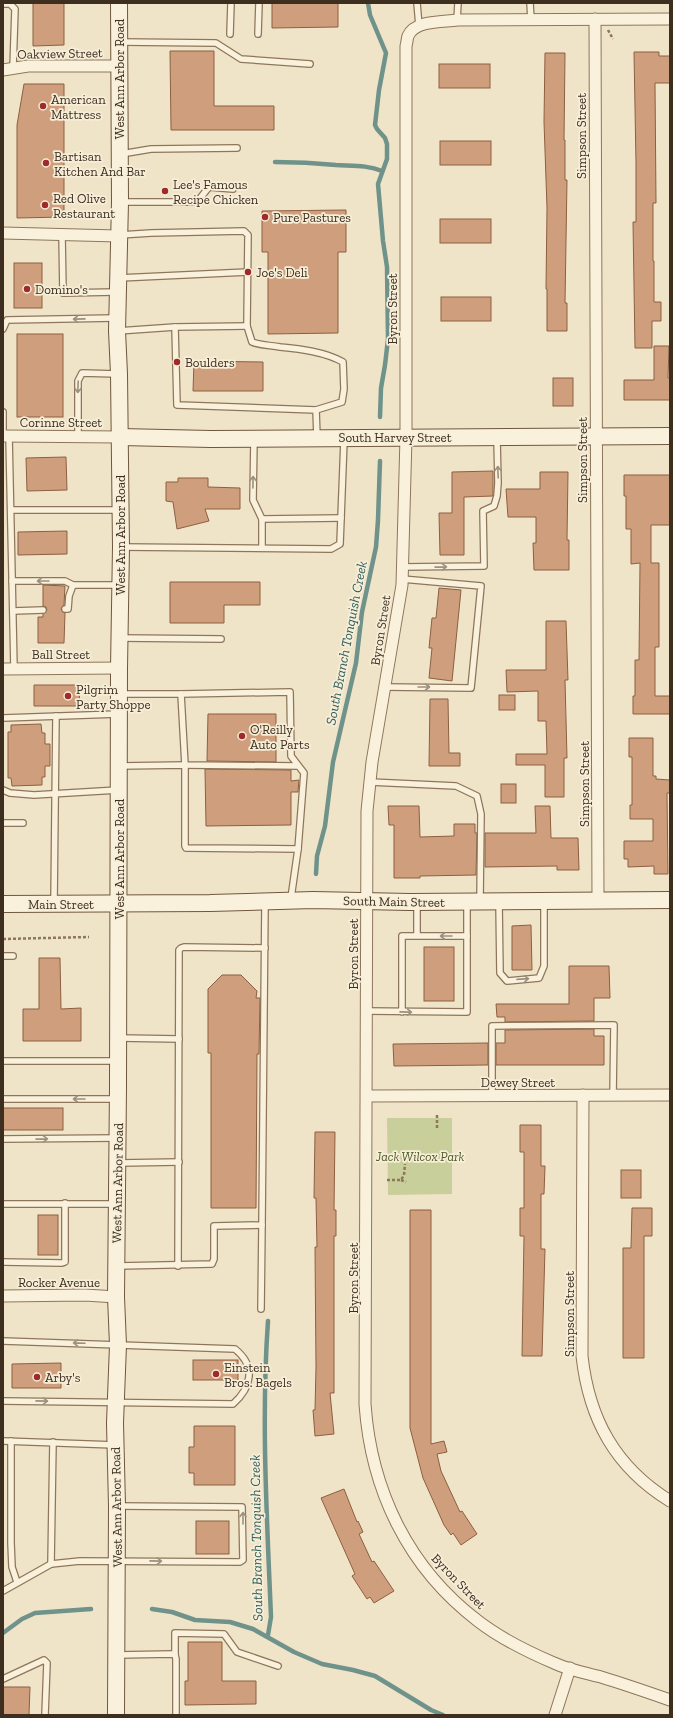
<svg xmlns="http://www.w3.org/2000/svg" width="673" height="1718" viewBox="0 0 673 1718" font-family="'Zilla Slab',serif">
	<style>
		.green { fill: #c9cf9b }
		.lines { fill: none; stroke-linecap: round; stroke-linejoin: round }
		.stream { stroke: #6f938a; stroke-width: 4.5 }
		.building { fill: #cf9f7d; stroke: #8d5f41 }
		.lane-casing { stroke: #8d765c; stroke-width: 8 }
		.street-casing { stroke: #8d765c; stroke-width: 13 }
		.secondary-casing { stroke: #6f573f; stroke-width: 18 }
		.path { stroke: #8d765c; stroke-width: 2.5; stroke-dasharray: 3 2; stroke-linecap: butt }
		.lane { stroke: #faf1dc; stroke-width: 5.5 }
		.street { stroke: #faf1dc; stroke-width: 11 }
		.secondary { stroke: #faf1dc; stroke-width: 16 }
		.oneway { stroke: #9c907e }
		.poi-dot { fill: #9e2a2b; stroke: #f7eed8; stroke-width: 1.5 }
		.labels { text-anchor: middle; stroke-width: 3.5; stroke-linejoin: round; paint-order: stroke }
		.street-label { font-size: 13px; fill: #3d2e20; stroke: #f7eed8 }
		.poi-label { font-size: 13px; fill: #3d2e20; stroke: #f7eed8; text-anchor: start }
		.park-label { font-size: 13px; font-style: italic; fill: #4d5a26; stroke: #f7eed8 }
		.water-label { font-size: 14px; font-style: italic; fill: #2f5d5a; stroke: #f7eed8 }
	</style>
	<rect width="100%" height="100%" fill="#f0e4c8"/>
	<!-- green -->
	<path class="green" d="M387,1118H452V1194L388,1195Z"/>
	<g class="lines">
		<!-- stream -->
		<g class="stream">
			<path d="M368,3L370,15L386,53L379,90L375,125L377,129L385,138L387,144V159L378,184L383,241L387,267L388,339L385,365L381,388L380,417"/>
			<path d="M275,162C295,162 316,163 336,165C352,166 368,165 382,171"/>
			<path d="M316,874L317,856L325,826L333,762L356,663L362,612L376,547L378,520L380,461"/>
			<path d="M152,1609L172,1612L195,1620L230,1622L253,1629L294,1652L322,1664L353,1670L375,1676L431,1710L443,1715"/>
			<path d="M3,1633L22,1619L35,1613L91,1609"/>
			<path d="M268,1635L271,1617C267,1519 261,1419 268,1321"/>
		</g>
	</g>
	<!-- building -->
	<g class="building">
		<path d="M33,3H64V45L33,46Z"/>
		<path d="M272,3H338V27L272,28Z"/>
		<path d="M170,51H214V106H274V130H171Z"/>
		<path d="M634,52H659V56H670V83H655L656,203H653V261H654V302H661V321H652V348H635L633,222H636V163Z"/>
		<path d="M545,53H565L564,140H565V180H567L565,303H567V331H547V289H546L547,208L544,122Z"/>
		<rect x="439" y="64" width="51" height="24"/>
		<path d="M24,84H64V217L17,218V125Z"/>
		<rect x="440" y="141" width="51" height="24"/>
		<path d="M346,210V252H338V333L268,334V252H262V211Z"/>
		<rect x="440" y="219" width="51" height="24"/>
		<rect x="14" y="263" width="28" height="45"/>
		<rect x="441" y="297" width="50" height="24"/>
		<rect x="17" y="334" width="46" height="83"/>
		<path d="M654,346H669L668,378H670V400H624V380H654Z"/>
		<path d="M194,361L263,362V391H193Z"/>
		<rect x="553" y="378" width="20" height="28"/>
		<path d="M66,457L67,490L27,491L26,458Z"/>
		<path d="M493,471V496L464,497V555H440L439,513H452V472Z"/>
		<path d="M540,472H568L567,540H569V570H534L533,543H536V517H508L506,489H540Z"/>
		<path d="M624,475H670V525H651V563H659V647H655V696H670V714H633V696H635V660H639L640,563L631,564V529H626V496H624Z"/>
		<path d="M178,478H208V487L240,488V509H205L209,521L177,529L173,502L166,501V482H178Z"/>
		<path d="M67,531V554L18,555V532Z"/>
		<path d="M170,582H260V605H224V623H170Z"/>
		<path d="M43,585L65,586L64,605L61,609L63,612L65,613L64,643H38V617H43V614L47,610L46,607L43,606Z"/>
		<path d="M439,588L461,590L452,681L429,678L432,648H429L432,618H436Z"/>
		<path d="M546,621H566L568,680H565L567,758H564V797H545V765H516V754H547L546,721H538V691L507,692L506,670H546Z"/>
		<path d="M34,685H80L79,706H34Z"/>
		<rect x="499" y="695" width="16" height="15"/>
		<path d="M430,699H448L449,753H460V766H429Z"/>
		<path d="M208,714H276V762L207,761Z"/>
		<path d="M41,724L42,733H45V744H50V766H45V777H42V785L12,786L11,778H8V732H11V725Z"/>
		<path d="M629,738H653V776H656V779L670,780V793H667L668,874H654V866L628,867V859H624V841H653V819H630V805H632V757H629Z"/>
		<path d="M205,769L291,770V781L299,780L298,792H291V825L206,826Z"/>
		<rect x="501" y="784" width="15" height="19"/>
		<path d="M388,806H419L420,837L454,836V824H475V833H477L476,875L420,876V878H394V825H389Z"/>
		<path d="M535,806H550L551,838H578L579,870H557V866L485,867V833H536Z"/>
		<path d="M531,925L532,970H512V926Z"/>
		<rect x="424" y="947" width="30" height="54"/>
		<path d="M39,958H60L61,1009L81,1008V1041H23V1009H39Z"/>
		<path d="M569,966H609L610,998H594V1021L505,1022V1017H497L496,1004H569Z"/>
		<path d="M222,975H241L257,991L256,998H260L259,1054H257L256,1208H211V1053H208V989Z"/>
		<path d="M594,1029V1036H604V1065H496V1043H505V1030Z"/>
		<path d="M488,1043V1065L394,1066L393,1044Z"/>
		<rect x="3" y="1108" width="60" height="22"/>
		<path d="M520,1125H541V1166H545L544,1194H541V1249H545L542,1356H522L524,1236H520V1208H524V1152H520Z"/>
		<path d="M315,1132H335L334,1210H336V1236H334V1393H330L334,1434L315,1436L313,1410H315L316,1367L315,1247H317L316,1198H314Z"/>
		<rect x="621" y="1170" width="20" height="28"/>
		<path d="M632,1208H652V1236H644V1358H623V1248H631Z"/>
		<path d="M410,1210H431V1444L444,1441L447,1452L437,1454L441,1471L460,1512L462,1511L477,1534L461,1545L453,1533L451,1535L444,1525L423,1478L410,1428Z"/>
		<rect x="38" y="1215" width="20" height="40"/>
		<rect x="193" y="1360" width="45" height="20"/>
		<path d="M61,1363V1388H12V1364Z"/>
		<path d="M194,1426H235V1485H194V1473H189V1447H194Z"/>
		<path d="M344,1489L357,1522L358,1521L363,1532L359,1534L372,1562L374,1561L394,1591L374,1603L370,1597L367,1599L352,1576L355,1574L321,1498Z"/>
		<rect x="196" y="1521" width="33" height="33"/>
		<path d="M188,1642H222V1681H256V1704L185,1705V1681H188Z"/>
		<path d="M3,1687H30L29,1715H3Z"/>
	</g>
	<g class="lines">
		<!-- lane casing -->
		<g class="lane-casing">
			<g id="lane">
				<path d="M417,3L419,26"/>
				<path d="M530,3L531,20"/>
				<path d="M3,4H10L15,9L13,68"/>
				<path d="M457,20L458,3"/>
				<path d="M230,34L231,3"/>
				<path d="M258,34L259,3"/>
				<path d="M121,42L216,43L241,59L310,64"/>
				<path d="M121,154L151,149L237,148"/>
				<path d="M122,202H197L209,187L233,189"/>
				<path d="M62,235L63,293L116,292"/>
				<path d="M120,235L151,233L244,231L248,235L247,326L252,342C262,346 270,345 280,347C301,349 325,352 343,362L344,389L342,402L316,410"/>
				<path d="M119,278L248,272"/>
				<path d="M175,327L177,405L316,410L317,437"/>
				<path d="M3,329L7,320L115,318"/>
				<path d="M118,331L175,327L247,326"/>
				<path d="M3,412V436"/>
				<path d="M9,436L14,668"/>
				<path d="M78,436V381L82,373L117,374"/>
				<path d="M254,440L253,500L262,519V548"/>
				<path d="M11,510H118"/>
				<path d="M262,519L341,518"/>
				<path d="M121,547L331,549L340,544L344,440"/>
				<path d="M402,567L484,566L483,511L494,506L497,496L498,483L497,439"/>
				<path d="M12,581H65L73,585H118"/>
				<path d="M65,609H68L69,596L73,585"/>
				<path d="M13,611L43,610"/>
				<path d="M120,638L221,639"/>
				<path d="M385,687L471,688L481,586L402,579"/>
				<path d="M119,694H181"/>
				<path d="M3,718L118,714"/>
				<path d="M120,766L185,765V846L186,848L298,849"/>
				<path d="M370,782L456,786L477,796L481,814L480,899"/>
				<path d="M3,790L10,793L34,795L118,790"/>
				<path d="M3,823H23"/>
				<path d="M291,898L298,849L304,773L291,756L290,692L181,694L185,765L298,766"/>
				<path d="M467,902V936"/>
				<path d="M54,903L56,716"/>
				<path d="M499,903L500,973L507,981L539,978L544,966V901"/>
				<path d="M417,904V935"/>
				<path d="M3,956H13"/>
				<path d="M367,1011L467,1012V936H402V1012"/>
				<path d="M119,1038L179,1039"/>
				<path d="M3,1061H118"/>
				<path d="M492,1096V1026L614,1025L613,1095"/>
				<path d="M3,1099H117"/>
				<path d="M3,1139L117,1138"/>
				<path d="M119,1163L179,1162"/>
				<path d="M3,1204H116"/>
				<path d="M3,1262L62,1263L65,1262V1203"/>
				<path d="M118,1266L212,1264L214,1259V1226L262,1225L265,903"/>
				<path d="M178,1266L179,950L181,948L184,947L265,948"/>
				<path d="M261,1309L262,1225"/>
				<path d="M3,1341L235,1349C256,1366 252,1387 233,1404L3,1401"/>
				<path d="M3,1441L115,1445"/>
				<path d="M11,1441V1543L12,1567L17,1582"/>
				<path d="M51,1564L53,1442"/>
				<path d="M3,1591L51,1564L80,1561L240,1562L243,1560L242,1507L118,1506"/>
				<path d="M117,1655L172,1654L175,1655L176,1659V1715"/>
				<path d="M175,1655V1633L224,1634L237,1652L278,1666"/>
				<path d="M3,1679L44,1660L47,1663L45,1715"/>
			</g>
		</g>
		<!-- street casing -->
		<g class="street-casing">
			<g id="street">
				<path d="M595,19L598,901"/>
				<path d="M670,19L457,20C443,22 415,20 408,36C407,39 407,43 406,46V437L402,585L372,762L367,811L365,1404C371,1490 408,1568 478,1621C500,1638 528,1652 554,1663C569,1670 586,1673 601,1677C624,1684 647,1692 670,1700"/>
				<path d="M3,70L28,66H118"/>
				<path d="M3,233L118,236"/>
				<path d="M3,436L120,437"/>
				<path d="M3,669L119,668"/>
				<path d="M583,1095L582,1356C589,1419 615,1467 670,1501"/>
				<path d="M367,1096L670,1095"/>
				<path d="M3,1296L85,1295L116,1297"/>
				<path d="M555,1715L570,1668"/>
			</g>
		</g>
		<!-- secondary casing -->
		<g class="secondary-casing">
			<g id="secondary">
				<path d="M120,437L211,439L670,436"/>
				<path d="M3,904L210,903L313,900L410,902L670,900"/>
				<path d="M116,1715L117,1506L115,1423L118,1345L116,1297L118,1086L119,668L121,547L119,374L117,331L120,202L119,3"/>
			</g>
		</g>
		<!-- path -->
		<g class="path">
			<path d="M608,30L613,39"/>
			<path d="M3,939L89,937"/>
			<path d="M437,1115V1128"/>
			<path d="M387,1180H401L404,1175L405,1164"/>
			<path d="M401,1180L406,1182"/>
		</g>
		<!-- lane -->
		<use href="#lane" class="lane"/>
		<!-- street -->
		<use href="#street" class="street"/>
		<!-- secondary -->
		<use href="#secondary" class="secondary"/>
	</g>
	<!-- one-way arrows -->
	<defs><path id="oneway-shaft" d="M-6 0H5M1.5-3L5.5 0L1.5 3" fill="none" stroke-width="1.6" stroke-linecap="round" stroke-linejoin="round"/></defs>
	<g class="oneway">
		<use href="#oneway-shaft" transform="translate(79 319) rotate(179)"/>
		<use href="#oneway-shaft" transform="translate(78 387) rotate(92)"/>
		<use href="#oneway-shaft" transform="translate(498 472) rotate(-92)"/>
		<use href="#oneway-shaft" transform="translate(253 482) rotate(-89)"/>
		<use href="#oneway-shaft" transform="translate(441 567) rotate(-1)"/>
		<use href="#oneway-shaft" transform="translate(43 581) rotate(180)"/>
		<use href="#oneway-shaft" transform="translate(424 687)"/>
		<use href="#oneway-shaft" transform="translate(446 936) rotate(-180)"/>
		<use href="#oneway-shaft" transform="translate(523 979) rotate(-4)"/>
		<use href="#oneway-shaft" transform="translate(406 1012) rotate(1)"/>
		<use href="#oneway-shaft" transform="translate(79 1099) rotate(180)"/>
		<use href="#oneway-shaft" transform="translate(42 1139) rotate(-1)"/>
		<use href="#oneway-shaft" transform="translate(79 1343) rotate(-178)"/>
		<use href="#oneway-shaft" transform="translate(42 1401) rotate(1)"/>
		<use href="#oneway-shaft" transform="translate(243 1518) rotate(-90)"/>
		<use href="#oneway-shaft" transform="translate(156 1561) rotate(1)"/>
	</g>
	<!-- markers -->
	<g class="poi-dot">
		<circle cx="43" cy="106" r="4"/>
		<circle cx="46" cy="163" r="4"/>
		<circle cx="165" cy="191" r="4"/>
		<circle cx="45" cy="205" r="4"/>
		<circle cx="265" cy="217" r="4"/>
		<circle cx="248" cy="272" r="4"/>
		<circle cx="27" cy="289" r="4"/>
		<circle cx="177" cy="362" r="4"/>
		<circle cx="68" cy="696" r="4"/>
		<circle cx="242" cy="736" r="4"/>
		<circle cx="216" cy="1374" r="4"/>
		<circle cx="37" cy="1377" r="4"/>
	</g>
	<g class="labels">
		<!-- street labels -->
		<g class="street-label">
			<text transform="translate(60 53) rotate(-1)" y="5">Oakview Street</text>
			<text transform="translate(119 79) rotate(-90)" y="5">West Ann Arbor Road</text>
			<text transform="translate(581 136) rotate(-90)" y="5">Simpson Street</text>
			<text transform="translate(392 309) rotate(-90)" y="5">Byron Street</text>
			<text x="61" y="427">Corinne Street</text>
			<text x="395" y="442">South Harvey Street</text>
			<text transform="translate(582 460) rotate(-90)" y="5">Simpson Street</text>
			<text transform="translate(120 535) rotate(-90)" y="5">West Ann Arbor Road</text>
			<text transform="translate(380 630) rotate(-81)" y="5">Byron Street</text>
			<text x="61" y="659">Ball Street</text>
			<text transform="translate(584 784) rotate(-90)" y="5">Simpson Street</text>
			<text transform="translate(119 859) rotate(-90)" y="5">West Ann Arbor Road</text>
			<text transform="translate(394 901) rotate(1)" y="5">South Main Street</text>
			<text x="61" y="909">Main Street</text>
			<text transform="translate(353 954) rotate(-90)" y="5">Byron Street</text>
			<text x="518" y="1087">Dewey Street</text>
			<text transform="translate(117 1183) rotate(-89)" y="5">West Ann Arbor Road</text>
			<text transform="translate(353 1278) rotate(-90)" y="5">Byron Street</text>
			<text x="59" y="1287">Rocker Avenue</text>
			<text transform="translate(569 1314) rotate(-90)" y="5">Simpson Street</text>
			<text transform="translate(116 1507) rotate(-91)" y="5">West Ann Arbor Road</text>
			<text transform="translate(459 1581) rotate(46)" y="5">Byron Street</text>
		</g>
		<!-- poi labels -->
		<g class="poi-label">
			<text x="51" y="104">American<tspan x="51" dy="15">Mattress</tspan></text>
			<text x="54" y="161">Bartisan<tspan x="54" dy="15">Kitchen And Bar</tspan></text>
			<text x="173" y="189">Lee's Famous<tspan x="173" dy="15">Recipe Chicken</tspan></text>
			<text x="53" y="203">Red Olive<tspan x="53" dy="15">Restaurant</tspan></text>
			<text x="273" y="222">Pure Pastures</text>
			<text x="256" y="277">Joe's Deli</text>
			<text x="35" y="294">Domino's</text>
			<text x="185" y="367">Boulders</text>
			<text x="76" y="694">Pilgrim<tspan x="76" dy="15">Party Shoppe</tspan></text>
			<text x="250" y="734">O'Reilly<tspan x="250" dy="15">Auto Parts</tspan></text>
			<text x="224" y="1372">Einstein<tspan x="224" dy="15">Bros. Bagels</tspan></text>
			<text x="45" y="1382">Arby's</text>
		</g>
		<!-- park labels -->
		<g class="park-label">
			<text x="420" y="1161">Jack Wilcox Park</text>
		</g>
		<!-- water labels -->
		<g class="water-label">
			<text transform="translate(346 643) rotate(-79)" y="5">South Branch Tonquish Creek</text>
			<text transform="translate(256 1538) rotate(-91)" y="5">South Branch Tonquish Creek</text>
		</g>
	</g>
	<!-- border -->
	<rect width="673" height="1718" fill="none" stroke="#3d2e20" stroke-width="8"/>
</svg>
